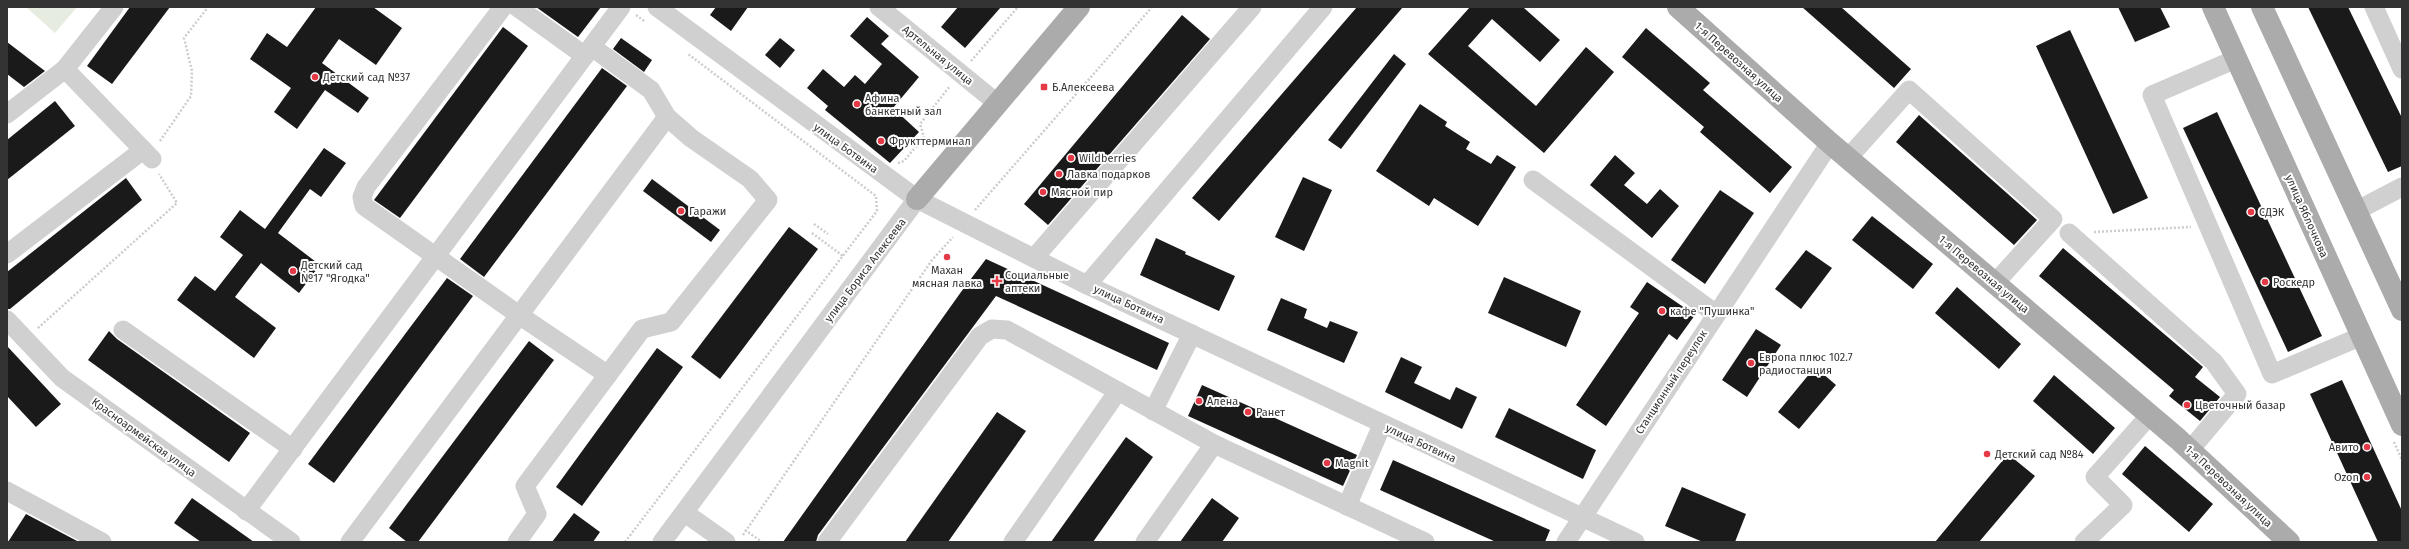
<svg xmlns="http://www.w3.org/2000/svg" width="2409" height="549" viewBox="0 0 2409 549" font-family="'Fira Sans',sans-serif">
	<style>
		.green { fill: #e6ecdf }
		.building { fill: #1a1a1a }
		.lines { fill: none; stroke-linecap: round; stroke-linejoin: round }
		.path { stroke: #cdcdcd; stroke-width: 2.5; stroke-dasharray: 2 2; stroke-linecap: butt }
		.minor { stroke: #d0d0d0; stroke-width: 19 }
		.major { stroke: #ababab; stroke-width: 22 }
		.poi-dot { fill: #e63946; stroke: #fff; stroke-width: 1.5 }
		.labels { text-anchor: middle; stroke-width: 4; stroke-linejoin: round; paint-order: stroke }
		.street-label { font-size: 11px; fill: #333; stroke: #fff }
		.poi-label { font-size: 11px; fill: #333; stroke: #fff; text-anchor: start }
	</style>
	<rect width="100%" height="100%" fill="#fff"/>
	<!-- green -->
	<path class="green" d="M26,7H77L55,33Z"/>
	<!-- building -->
	<g class="building">
		<path d="M130,7H170L112,84L87,66Z"/>
		<path d="M316,7H373L402,28L376,65L339,39L322,63L369,98L358,113L325,90L297,129L274,112L291,88L250,59L267,33L287,47Z"/>
		<path d="M536,7H601L578,37Z"/>
		<path d="M716,7H748L731,31L710,15Z"/>
		<path d="M958,7H1001L965,48L941,27Z"/>
		<path d="M1357,7H1403L1219,221L1192,198Z"/>
		<path d="M1470,7H1523L1560,40L1540,62L1492,19L1468,46L1536,106L1586,47L1614,72L1544,153L1428,54Z"/>
		<path d="M1802,7H1841L1911,69L1894,88Z"/>
		<path d="M2118,7H2160L2170,27L2135,42Z"/>
		<path d="M2308,7H2348L2402,118V166L2388,172Z"/>
		<path d="M1182,15L1210,39L1048,225L1024,204Z"/>
		<path d="M867,17L889,36L881,44L919,77L893,108L919,132L890,163L825,110L828,106L807,88L823,69L844,87L855,75L865,84L882,64L850,36Z"/>
		<path d="M503,27L528,46L400,218L374,200Z"/>
		<path d="M1646,28L1710,83L1703,90L1792,167L1770,193L1700,132L1704,127L1622,57Z"/>
		<path d="M2070,30L2148,198L2113,214L2036,46Z"/>
		<path d="M621,38L652,60L644,72L613,49Z"/>
		<path d="M780,38L795,50L780,68L765,55Z"/>
		<path d="M7,42L45,71L24,87L7,74Z"/>
		<path d="M1394,54L1406,64L1341,149L1328,140Z"/>
		<path d="M602,68L627,86L484,277L460,259Z"/>
		<path d="M55,101L75,126L7,180V140Z"/>
		<path d="M1420,104L1447,122L1445,126L1470,142L1466,149L1491,164L1497,155L1516,167L1478,226L1434,198L1429,206L1376,171Z"/>
		<path d="M2217,112L2322,336L2288,352L2183,128Z"/>
		<path d="M1919,115L2037,220L2014,245L1896,142Z"/>
		<path d="M324,148L346,163L321,197L310,189L278,233L320,265L299,293L261,263L235,297L276,328L254,358L177,300L195,276L215,291L243,255L220,237L240,210L265,229Z"/>
		<path d="M1615,155L1635,173L1624,185L1647,204L1660,189L1679,206L1652,238L1590,185Z"/>
		<path d="M1303,177L1332,190L1304,251L1275,237Z"/>
		<path d="M126,178L142,200L10,309H7V272Z"/>
		<path d="M652,179L720,230L711,242L643,191Z"/>
		<path d="M1720,190L1754,213L1705,284L1671,260Z"/>
		<path d="M1872,216L1933,264L1913,289L1852,240Z"/>
		<path d="M789,227L818,249L720,379L691,357Z"/>
		<path d="M1156,238L1186,252L1185,254L1235,276L1219,311L1140,275Z"/>
		<path d="M2063,248L2203,367L2195,377L2220,397L2200,421L2169,396L2174,390L2039,276Z"/>
		<path d="M1806,250L1832,268L1801,309L1775,289Z"/>
		<path d="M986,259L1169,343L1157,370L996,296L818,535L816,542H783L961,292Z"/>
		<path d="M1504,277L1581,311L1566,347L1488,313Z"/>
		<path d="M447,278L473,296L334,483L308,464Z"/>
		<path d="M1647,282L1695,315L1677,340L1669,334L1606,426L1576,405L1639,313L1630,307Z"/>
		<path d="M1957,287L2021,344L1999,369L1935,313Z"/>
		<path d="M1281,298L1307,309L1304,318L1327,328L1330,321L1358,332L1344,363L1267,330Z"/>
		<path d="M1756,329L1781,345L1747,397L1722,380Z"/>
		<path d="M109,331L117,339L250,433L229,462L88,360Z"/>
		<path d="M529,341L554,360L418,542H407L389,528Z"/>
		<path d="M7,346L61,404L36,427L7,396Z"/>
		<path d="M657,348L683,367L582,506L556,487Z"/>
		<path d="M1401,357L1422,367L1414,383L1450,400L1456,387L1477,397L1462,429L1385,392Z"/>
		<path d="M1815,367L1836,385L1799,429L1778,412Z"/>
		<path d="M2054,375L2115,428L2093,454L2033,401Z"/>
		<path d="M2342,380L2402,511V542H2378L2310,394Z"/>
		<path d="M1202,385L1357,455L1343,486L1188,416Z"/>
		<path d="M1509,408L1596,450L1583,479L1495,437Z"/>
		<path d="M997,412L1026,431L948,542H905Z"/>
		<path d="M1126,437L1153,457L1093,542H1051Z"/>
		<path d="M2145,446L2213,504L2189,532L2122,474Z"/>
		<path d="M2008,454L2035,476L1979,542H1935Z"/>
		<path d="M1393,460L1550,530L1545,542H1496L1380,490Z"/>
		<path d="M1682,487L1746,514L1735,542H1703L1665,526Z"/>
		<path d="M192,498L254,542H201L174,523Z"/>
		<path d="M1212,498L1239,518L1222,542H1180Z"/>
		<path d="M574,513L600,532L593,542H552Z"/>
		<path d="M26,514L79,542H8Z"/>
	</g>
	<g class="lines">
		<!-- path -->
		<g class="path">
			<path d="M636,15L644,21"/>
			<path d="M971,61L1018,7"/>
			<path d="M160,141L191,96L192,71L184,38L208,7"/>
			<path d="M898,163L904,161L924,137L920,124L950,86"/>
			<path d="M975,210L1152,7"/>
			<path d="M814,224L828,234"/>
			<path d="M2094,232L2191,227"/>
			<path d="M812,233L843,256"/>
			<path d="M38,328L177,203L159,174"/>
			<path d="M2394,442L2402,460"/>
			<path d="M745,530L762,542"/>
			<path d="M743,535L932,260L953,237"/>
			<path d="M625,542L877,211L876,196L688,54"/>
		</g>
		<!-- minor -->
		<g class="minor">
			<path d="M503,7L366,187L362,197L364,206L519,315L608,375"/>
			<path d="M517,7L585,56"/>
			<path d="M657,7L917,199L1087,285L1635,542"/>
			<path d="M879,7L997,103"/>
			<path d="M2374,7L2402,69"/>
			<path d="M2236,59L2152,95L2272,374L2362,336"/>
			<path d="M65,69L152,159"/>
			<path d="M7,114L65,69L114,7"/>
			<path d="M1848,158L1909,90L2053,219L1995,283"/>
			<path d="M1533,180L1716,314"/>
			<path d="M2356,211L2402,187"/>
			<path d="M2069,233L2214,362L2237,394L2190,450"/>
			<path d="M7,254L143,150"/>
			<path d="M1034,258L1252,7"/>
			<path d="M1087,285L1323,7"/>
			<path d="M7,320L62,378L291,542"/>
			<path d="M123,330L293,449"/>
			<path d="M1153,411L1192,334"/>
			<path d="M7,491L102,542"/>
			<path d="M1347,506L1382,425"/>
			<path d="M246,511L621,7"/>
			<path d="M685,513L726,542"/>
			<path d="M350,542L667,117"/>
			<path d="M517,542L537,514L525,486L642,329L671,322L768,200L750,179L691,138L667,117L651,90L592,47"/>
			<path d="M662,542L917,199"/>
			<path d="M827,542L980,336L992,329L1007,330L1214,444L1425,542"/>
			<path d="M1013,542L1118,391"/>
			<path d="M1145,542L1214,444"/>
			<path d="M1566,542L1830,143"/>
			<path d="M2084,542L2123,505L2095,477L2150,415"/>
		</g>
		<!-- major -->
		<g class="major">
			<path d="M1678,7L1830,143L2178,439L2289,542"/>
			<path d="M2213,7L2402,425"/>
			<path d="M2262,7L2402,310"/>
			<path d="M917,199L1079,7"/>
		</g>
	</g>
	<!-- markers -->
	<g class="poi-dot">
		<circle cx="315" cy="77" r="4"/>
		<rect x="1040" y="83" width="8" height="8" rx="2"/>
		<circle cx="857" cy="104" r="4"/>
		<circle cx="881" cy="141" r="4"/>
		<circle cx="1071" cy="158" r="4"/>
		<circle cx="1059" cy="174" r="4"/>
		<circle cx="1043" cy="192" r="4"/>
		<circle cx="681" cy="211" r="4"/>
		<circle cx="2251" cy="212" r="4"/>
		<circle cx="947" cy="257" r="4"/>
		<circle cx="293" cy="271" r="4"/>
		<path d="M995 275h4v4h4v4h-4v4h-4v-4h-4v-4h4z"/>
		<circle cx="2265" cy="282" r="4"/>
		<circle cx="1662" cy="311" r="4"/>
		<circle cx="1751" cy="363" r="4"/>
		<circle cx="1199" cy="401" r="4"/>
		<circle cx="2187" cy="405" r="4"/>
		<circle cx="1248" cy="412" r="4"/>
		<circle cx="2367" cy="447" r="4"/>
		<circle cx="1987" cy="454" r="4"/>
		<circle cx="1327" cy="463" r="4"/>
		<circle cx="2367" cy="477" r="4"/>
	</g>
	<g class="labels">
		<!-- street labels -->
		<g class="street-label">
			<text transform="translate(938 55) rotate(39)" y="4">Артельная улица</text>
			<text transform="translate(1739 62) rotate(42)" y="4">1-я Перевозная улица</text>
			<text transform="translate(846 148) rotate(36)" y="4">улица Ботвина</text>
			<text transform="translate(2307 216) rotate(66)" y="4">улица Яблочкова</text>
			<text transform="translate(865 270) rotate(-53)" y="4">улица Бориса Алексеева</text>
			<text transform="translate(1984 274) rotate(40)" y="4">1-я Перевозная улица</text>
			<text transform="translate(1129 304) rotate(25)" y="4">улица Ботвина</text>
			<text transform="translate(1671 382) rotate(-57)" y="4">Станционный переулок</text>
			<text transform="translate(144 437) rotate(36)" y="4">Красноармейская улица</text>
			<text transform="translate(1421 443) rotate(25)" y="4">улица Ботвина</text>
			<text transform="translate(2229 486) rotate(43)" y="4">1-я Перевозная улица</text>
		</g>
		<!-- poi labels -->
		<g class="poi-label">
			<text x="323" y="81">Детский сад №37</text>
			<text x="1052" y="91">Б.Алексеева</text>
			<text x="865" y="102">Афина<tspan x="865" dy="13">банкетный зал</tspan></text>
			<text x="889" y="145">Фрукттерминал</text>
			<text x="1079" y="162">Wildberries</text>
			<text x="1067" y="178">Лавка подарков</text>
			<text x="1051" y="196">Мясной пир</text>
			<text x="689" y="215">Гаражи</text>
			<text x="2259" y="216">СДЭК</text>
			<text x="301" y="269">Детский сад<tspan x="301" dy="13">№17 "Ягодка"</tspan></text>
			<text x="947" y="274" text-anchor="middle">Махан<tspan x="947" dy="13">мясная лавка</tspan></text>
			<text x="1005" y="279">Социальные<tspan x="1005" dy="13">аптеки</tspan></text>
			<text x="2273" y="286">Роскедр</text>
			<text x="1670" y="315">кафе "Пушинка"</text>
			<text x="1759" y="361">Европа плюс 102.7<tspan x="1759" dy="13">радиостанция</tspan></text>
			<text x="1207" y="405">Алена</text>
			<text x="2195" y="409">Цветочный базар</text>
			<text x="1256" y="416">Ранет</text>
			<text x="2359" y="451" text-anchor="end">Авито</text>
			<text x="1995" y="458">Детский сад №84</text>
			<text x="1335" y="467">Magnit</text>
			<text x="2359" y="481" text-anchor="end">Ozon</text>
		</g>
	</g>
	<!-- border -->
	<rect width="2409" height="549" fill="none" stroke="#333333" stroke-width="16"/>
</svg>
